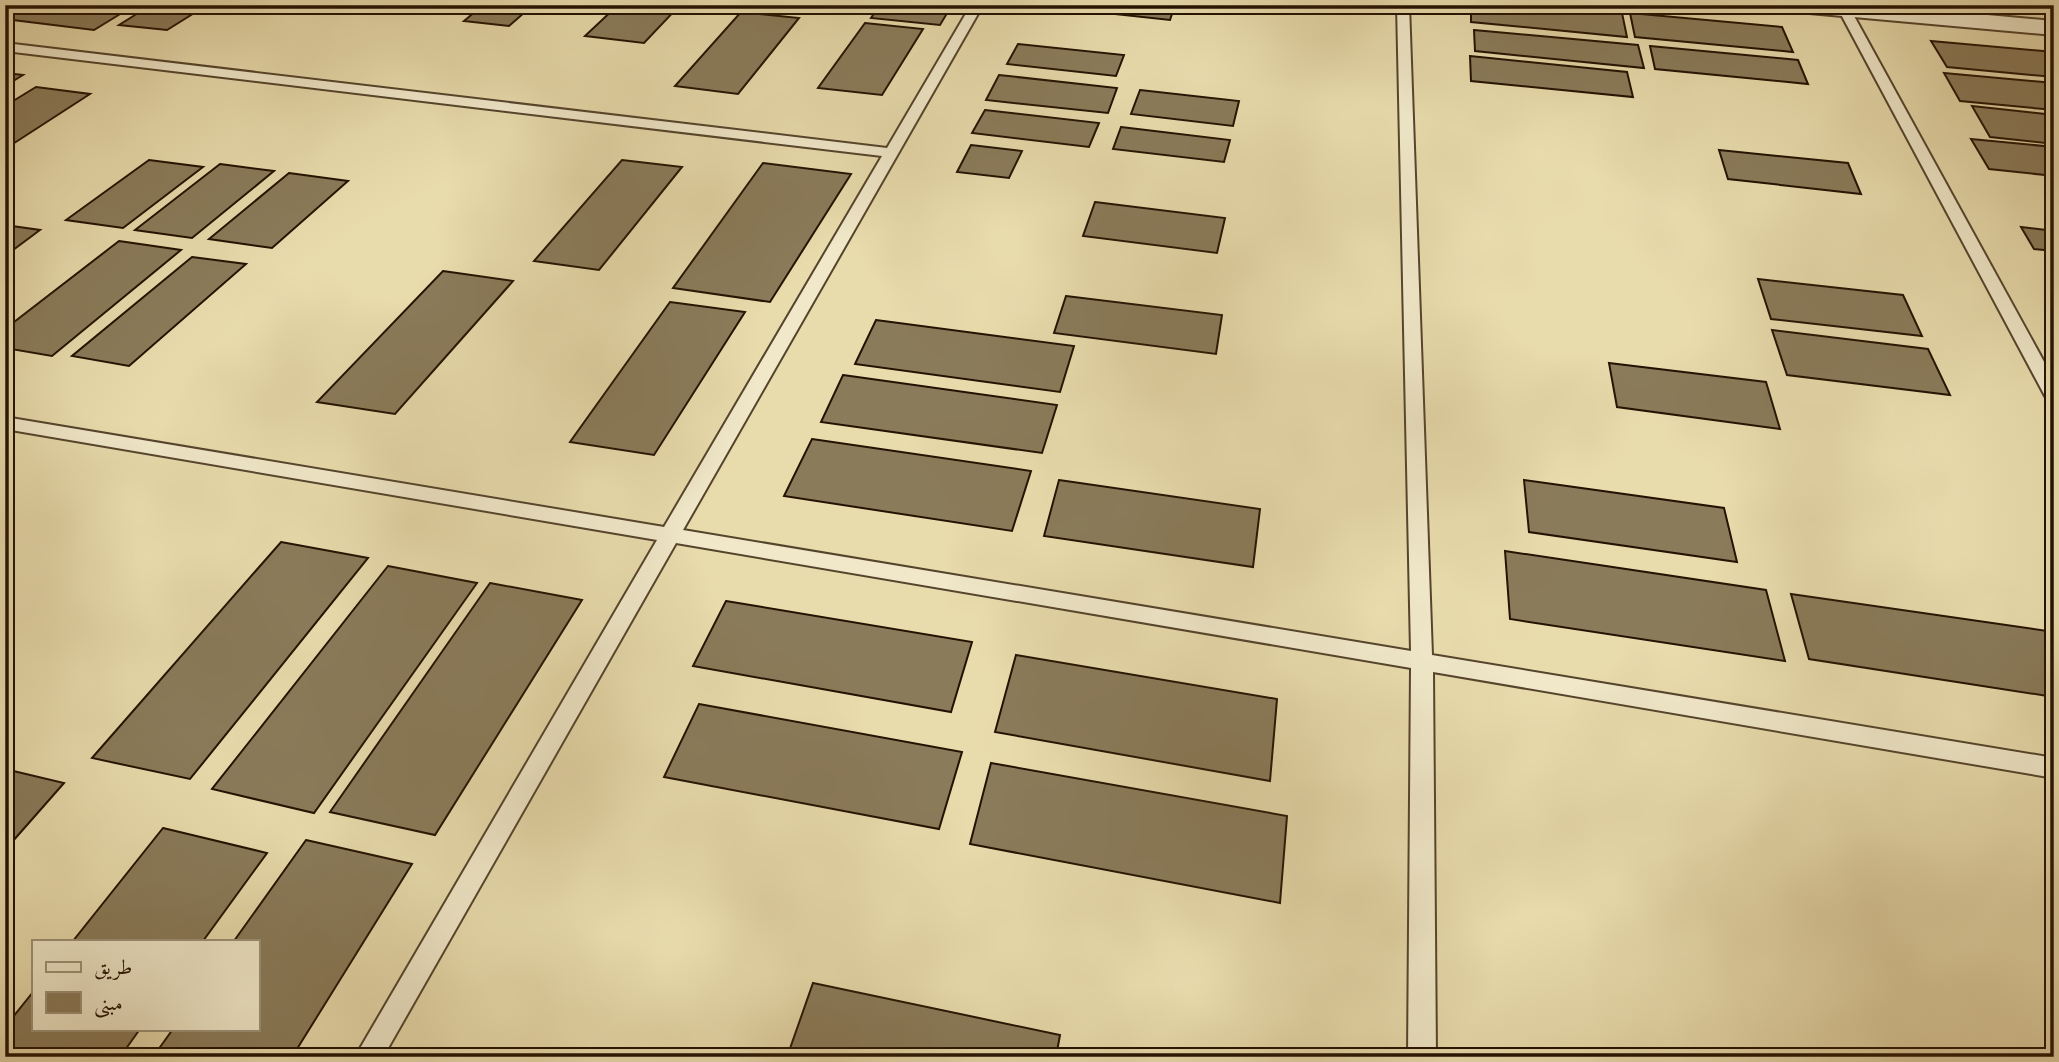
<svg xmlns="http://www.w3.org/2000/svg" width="2059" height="1062" viewBox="0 0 2059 1062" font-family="'Libre Bodoni',Amiri,serif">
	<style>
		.building { fill: #8a7b5a; stroke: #241202; stroke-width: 2 }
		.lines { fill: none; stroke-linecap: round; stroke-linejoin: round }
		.service-casing { stroke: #55442c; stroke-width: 4 }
		.tertiary-casing { stroke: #55442c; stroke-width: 4 }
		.service { fill: #f0e8c9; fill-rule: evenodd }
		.tertiary { fill: #f0e8c9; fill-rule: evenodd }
	</style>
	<rect width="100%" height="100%" fill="#e8dbac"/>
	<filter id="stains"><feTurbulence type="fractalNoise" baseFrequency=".00286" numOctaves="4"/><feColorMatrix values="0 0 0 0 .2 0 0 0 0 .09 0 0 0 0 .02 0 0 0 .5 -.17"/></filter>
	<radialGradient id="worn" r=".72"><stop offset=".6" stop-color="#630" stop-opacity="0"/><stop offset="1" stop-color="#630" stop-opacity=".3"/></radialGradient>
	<!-- building -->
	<g class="building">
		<path d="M13,5H104L130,8L94,30L5,19V10Z"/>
		<path d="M151,5H207L167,30L119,25Z"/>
		<path d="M357,5H408L396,14L351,9Z"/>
		<path d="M483,5H533L509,26L464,21Z"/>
		<path d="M618,5H680L644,43L585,36Z"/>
		<path d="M755,5H808L804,10Z"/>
		<path d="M880,5H952L940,25L871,18Z"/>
		<path d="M1031,5H1175L1170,20Z"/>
		<path d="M1471,5H1538L1622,13L1627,37L1471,22Z"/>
		<path d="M741,12L799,18L738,94L675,86Z"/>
		<path d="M1630,13L1782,27L1793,52L1635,37Z"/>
		<path d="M865,23L923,29L882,95L818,88Z"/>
		<path d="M1474,30L1638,45L1644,68L1475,51Z"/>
		<path d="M1931,41L2054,52V77L1947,67Z"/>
		<path d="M1018,44L1124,55L1116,76L1007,64Z"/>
		<path d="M1650,46L1798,60L1808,84L1655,69Z"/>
		<path d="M1470,56L1627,72L1633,97L1471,81Z"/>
		<path d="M5,73L23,75L5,86Z"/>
		<path d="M1944,73L2054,83V110L1960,101Z"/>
		<path d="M999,75L1117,88L1108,113L986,100Z"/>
		<path d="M36,87L90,94L5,149V106Z"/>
		<path d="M1140,90L1239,101L1233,126L1131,114Z"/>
		<path d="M1972,106L2054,115V144L1990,137Z"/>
		<path d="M985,110L1099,123L1089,147L972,133Z"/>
		<path d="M1121,127L1230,140L1224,162L1113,149Z"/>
		<path d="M1971,139L2054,147V176L1989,169Z"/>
		<path d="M971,145L1022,151L1009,178L957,172Z"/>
		<path d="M1719,150L1848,163L1861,194L1728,179Z"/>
		<path d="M149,160L203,167L123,228L66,220Z"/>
		<path d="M622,160L682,167L599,270L534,261Z"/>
		<path d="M763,163L851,174L770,302L673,288Z"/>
		<path d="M220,164L274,171L192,238L135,230Z"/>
		<path d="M289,173L348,181L272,248L209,239Z"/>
		<path d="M1095,202L1225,218L1217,253L1083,236Z"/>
		<path d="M5,225L40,230L5,256Z"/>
		<path d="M2021,227L2054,231V251L2034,249Z"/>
		<path d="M119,241L181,250L52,356L5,348V329Z"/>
		<path d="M192,257L246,264L129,366L72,356Z"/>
		<path d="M443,271L513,281L395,414L317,402Z"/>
		<path d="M1758,279L1903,295L1922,336L1771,319Z"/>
		<path d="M1066,296L1222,315L1216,354L1054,333Z"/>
		<path d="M670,302L745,312L654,455L570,442Z"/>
		<path d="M876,320L1074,346L1060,392L855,364Z"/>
		<path d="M1772,330L1928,349L1950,395L1787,375Z"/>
		<path d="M1609,363L1766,382L1780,429L1617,407Z"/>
		<path d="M843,375L1057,405L1042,453L821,422Z"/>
		<path d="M812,439L1031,471L1012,531L784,496Z"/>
		<path d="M1059,480L1260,509L1253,567L1044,536Z"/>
		<path d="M1524,480L1724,508L1737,562L1529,532Z"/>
		<path d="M281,542L368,558L190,779L92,758Z"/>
		<path d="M1505,551L1766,590L1785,661L1510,619Z"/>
		<path d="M388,566L477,583L314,813L212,789Z"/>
		<path d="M490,583L582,600L435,835L330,812Z"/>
		<path d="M1791,594L2054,632V697L1809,659Z"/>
		<path d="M726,601L972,642L951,712L693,666Z"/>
		<path d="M1016,655L1277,699L1270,781L995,732Z"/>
		<path d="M699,704L962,752L939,829L664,777Z"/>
		<path d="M991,763L1287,816L1280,903L970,844Z"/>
		<path d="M5,769L64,783L5,850Z"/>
		<path d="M163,828L267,853L203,941H73Z"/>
		<path d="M306,840L412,864L292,1057H153L173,1029H257V941H234Z"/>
		<path d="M813,983L1060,1035L1056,1057H787Z"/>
		<path d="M33,992V1029H140L120,1057H5V1027Z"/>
	</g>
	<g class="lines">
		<!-- service casing -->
		<g class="service-casing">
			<g id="service">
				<path d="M971,5H983L683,530L1411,651L1397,5H1409L1432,655L2054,758V778L1433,672L1436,1057H1408L1411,668L676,543L383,1057H355L657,540L5,429V417L664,527L882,156L5,51V43L887,148Z"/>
				<path d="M1836,5H1848L2054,380V402L2045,396Z"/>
			</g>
		</g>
		<!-- tertiary casing -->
		<g class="tertiary-casing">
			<path id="tertiary" d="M1787,5H1878L2054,21V35L1798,12L1790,10Z"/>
		</g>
		<!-- service -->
		<use href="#service" class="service"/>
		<!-- tertiary -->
		<use href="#tertiary" class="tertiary"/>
	</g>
	<!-- margin -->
	<rect width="2059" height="1062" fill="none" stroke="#e8dbac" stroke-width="28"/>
	<rect x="7" y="7" width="2045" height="1048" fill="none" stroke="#241202" stroke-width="3.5"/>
	<rect x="14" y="14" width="2031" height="1034" fill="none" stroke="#241202" stroke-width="2"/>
	<!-- legend -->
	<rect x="32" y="940" width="228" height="91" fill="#f0e8c9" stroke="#9e9279" stroke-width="2"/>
	<rect x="46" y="962" width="35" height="10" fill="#f0e8c9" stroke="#9e9279" stroke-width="2"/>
	<text x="94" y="974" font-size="21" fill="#241202">طريق</text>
	<rect x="46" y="992" width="35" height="21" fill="#8a7b5a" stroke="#9e9279" stroke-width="2"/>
	<text x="94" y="1010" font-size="21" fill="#241202">مبنى</text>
	<rect width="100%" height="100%" filter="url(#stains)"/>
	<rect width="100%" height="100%" fill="url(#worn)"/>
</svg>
